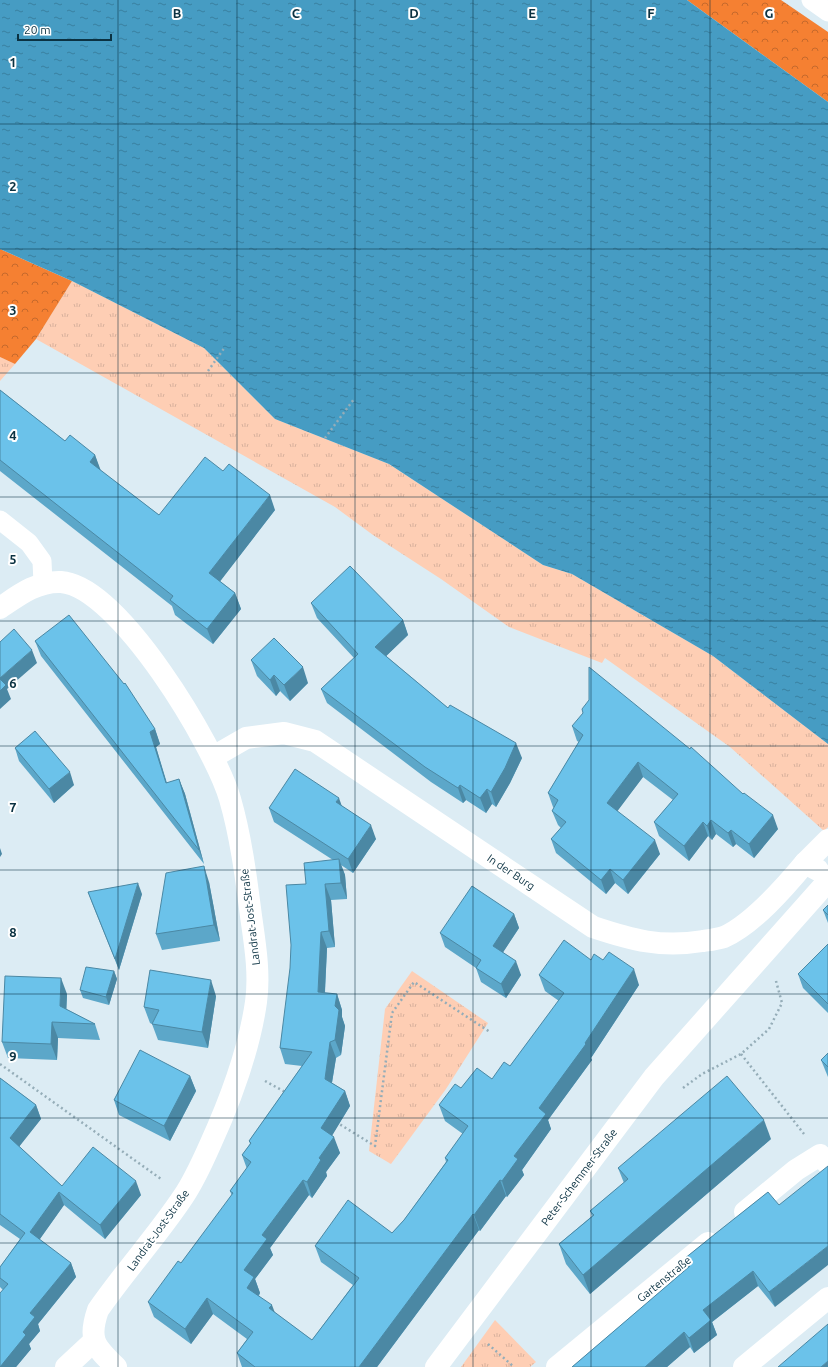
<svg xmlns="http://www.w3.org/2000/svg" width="828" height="1367" viewBox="0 0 828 1367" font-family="Ubuntu,sans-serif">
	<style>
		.grass { fill: url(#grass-tufts) }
		.forest { fill: url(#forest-crowns) }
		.water { fill: url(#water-ripples) }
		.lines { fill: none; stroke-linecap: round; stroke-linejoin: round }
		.path { stroke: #95adb8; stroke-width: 2.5; stroke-dasharray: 2 3; stroke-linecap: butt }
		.lane { stroke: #fff; stroke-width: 19 }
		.street { stroke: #fff; stroke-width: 22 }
		.wall { fill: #5ca7c9 }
		.shaded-wall { fill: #4b88a4 }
		.building { fill: #6bc2ea; stroke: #4b88a4 }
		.grid { fill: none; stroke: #0b3242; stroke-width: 1; stroke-opacity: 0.55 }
		.labels { text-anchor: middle; stroke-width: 4; stroke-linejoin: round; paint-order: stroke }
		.street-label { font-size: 11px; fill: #0b3242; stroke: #fff }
		.grid-label { font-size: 13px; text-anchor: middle; font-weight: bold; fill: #0b3242; stroke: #fff; stroke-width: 4; stroke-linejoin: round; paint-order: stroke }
	</style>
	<defs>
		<pattern id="grass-tufts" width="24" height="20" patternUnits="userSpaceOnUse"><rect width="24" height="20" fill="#feceb4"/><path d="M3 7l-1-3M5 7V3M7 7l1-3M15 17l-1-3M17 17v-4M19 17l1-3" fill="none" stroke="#d8b19c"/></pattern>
		<pattern id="forest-crowns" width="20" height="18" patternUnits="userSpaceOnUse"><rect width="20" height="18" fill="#f58032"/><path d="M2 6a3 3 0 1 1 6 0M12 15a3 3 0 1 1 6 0" fill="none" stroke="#c5692c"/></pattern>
		<pattern id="water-ripples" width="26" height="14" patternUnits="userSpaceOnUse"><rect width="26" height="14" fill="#469cc3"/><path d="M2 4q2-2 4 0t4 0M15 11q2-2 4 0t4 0" fill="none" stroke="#3980a0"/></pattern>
	</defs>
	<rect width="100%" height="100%" fill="#dcecf4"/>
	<!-- grass -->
	<g class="grass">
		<path d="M72,281L204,348L275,419L389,464L543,565L572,574L713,656L828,744V827L824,831L730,747L605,658L602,663L509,627L441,579L373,535L335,507L36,339Z"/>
		<path d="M0,357L15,364L0,381Z"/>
		<path d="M412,971L488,1023L446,1089L391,1164L369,1151L385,1009Z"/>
		<path d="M495,1320L536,1362L530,1367H461Z"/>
	</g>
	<!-- forest -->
	<g class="forest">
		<path d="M687,0H781L828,32V102Z"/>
		<path d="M0,249L72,281L36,339L15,364L0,357Z"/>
	</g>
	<!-- water -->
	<path class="water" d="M0,0H687L828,102V744L713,656L572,574L543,565L389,464L275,419L204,348L72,281L0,249Z"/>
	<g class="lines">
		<!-- path -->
		<g class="path">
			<path d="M208,371L225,347"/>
			<path d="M325,438L354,399"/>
			<path d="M741,1054L804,1134"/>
			<path d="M0,1064L161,1179"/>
			<path d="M265,1081L287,1093"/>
			<path d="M683,1088L702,1074L741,1054L769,1029L782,1003L776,981"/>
			<path d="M336,1122L375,1146L392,1013L414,982L490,1032"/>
			<path d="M488,1344L514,1367"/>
		</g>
		<!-- lane -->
		<g class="lane">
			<path d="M811,0L828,12"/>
			<path d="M0,520L29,543L42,561L43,583"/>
		</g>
		<!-- street -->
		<g class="street">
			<path d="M0,608C19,595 37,581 61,582C119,586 215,747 230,799C241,837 246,877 251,916C255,944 260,974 256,1002C249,1051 231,1099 210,1145C202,1163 194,1181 183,1197C157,1236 125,1271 98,1310C88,1339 94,1346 116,1367"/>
			<path d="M213,757L246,738L284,733L315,741L593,927C632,940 661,948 703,941C710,940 718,939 724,937C753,924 785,887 805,863"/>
			<path d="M818,870L805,863L828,840"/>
			<path d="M745,1212L796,1170L820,1155L828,1164"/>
			<path d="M66,1367L94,1341"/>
			<path d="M436,1367L654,1077L828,881"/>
			<path d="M557,1367L708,1243"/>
			<path d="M744,1367L828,1298"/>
		</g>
	</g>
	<!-- wall -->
	<g class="wall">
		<path d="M0,390L65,441L95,455L100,470L159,515L275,510L220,581L235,593L241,609L213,644L175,615L172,606L0,471Z"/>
		<path d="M311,603L403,620L408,635L386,656L448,708L522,758L510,783L496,807L492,804L486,813L466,800L463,803L431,782L327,703L321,689L354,658L317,618Z"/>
		<path d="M35,641L155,729L160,744L156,747L167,783L179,779L185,794L204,864L41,656Z"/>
		<path d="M251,660L308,683L290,701L280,691L276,696L257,676Z"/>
		<path d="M572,726L778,829L754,858L736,844L733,847L716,834L712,840L708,836L689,861L659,836L654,822L673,800L643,777L617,811L660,854L628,894L615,883L606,894L556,853L551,839L561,828L558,825L552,811L554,808L553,807L548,793L579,742L577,741Z"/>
		<path d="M15,748L74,785L54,803L19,761Z"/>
		<path d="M342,806L376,839L353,873L341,865L345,875L347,899L331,900L335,947L327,948L325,993L337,994L342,1010V1017L345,1026L341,1055L336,1058L332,1083L345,1091L350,1106L332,1135L340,1153L326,1172L327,1176L312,1198L309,1195L270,1248L273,1255L255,1279L260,1293L259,1296L274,1312L312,1340L353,1285L321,1262L315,1246L392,1233L404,1220L446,1162L445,1158L463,1134L445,1121L439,1105L461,1088L492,1079L510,1066L559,1001L545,991L539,975L591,960L639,985L591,1058L592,1060L548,1120L551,1129L522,1170L524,1175L507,1197L506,1196L480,1231L479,1230L377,1367H242L237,1353L247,1339L213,1314L191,1344L154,1317L148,1302L181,1263L232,1196L230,1191L247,1169L242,1155L250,1144L249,1141L302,1066L285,1064L280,1048L306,884L333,860L274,822L269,808Z"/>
		<path d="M209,882L220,941L162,950L156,934Z"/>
		<path d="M88,892L142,894L119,970L92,903Z"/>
		<path d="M828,905V923L823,910Z"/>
		<path d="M514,914L519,928L503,952L521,975L506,998L481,982L476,968L445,947L440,933Z"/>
		<path d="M828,944V1013L803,988L798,974Z"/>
		<path d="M114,971L117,979L109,1005L83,998L80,990Z"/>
		<path d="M67,994L66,1009L95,1024L100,1040L58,1038L57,1060L8,1058L2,1042Z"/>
		<path d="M216,996L208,1048L158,1040L152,1024L150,1023L144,1007Z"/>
		<path d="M828,1053V1077L821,1060Z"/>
		<path d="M190,1076L196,1091L170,1141L119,1115L114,1100Z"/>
		<path d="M0,1078L36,1105L41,1119L19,1146L62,1186L141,1195L105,1239L64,1205L39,1240L71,1263L76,1277L38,1324L40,1331L29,1344L31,1349L16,1367H0L3,1290L0,1287V1267L20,1239L0,1225Z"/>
		<path d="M771,1139L590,1294L566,1264L559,1244L592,1216L590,1211L624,1183L618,1168Z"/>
		<path d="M768,1192L775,1307L758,1286L712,1322L717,1335L694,1353L690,1347L667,1367H572L688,1268L684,1259Z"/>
	</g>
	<!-- shaded-wall -->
	<g class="shaded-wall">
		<path d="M95,455L101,471L90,462Z"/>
		<path d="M270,495L275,510L215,588L209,573Z"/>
		<path d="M235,593L241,609L213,644L207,629Z"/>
		<path d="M403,620L408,635L380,662L375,647Z"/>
		<path d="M32,650L37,663L7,689L11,699L0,709V678Z"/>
		<path d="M303,667L308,683L290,701L284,685Z"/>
		<path d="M274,675L280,691L276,696L270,680Z"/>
		<path d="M155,729L160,744L156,747L171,798L166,783L150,732Z"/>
		<path d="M516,743L522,758L510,783L496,807L491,792Z"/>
		<path d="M638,762L643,777L613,817L607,803Z"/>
		<path d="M70,772L74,785L54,803L49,789Z"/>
		<path d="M179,779L185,794L204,864L199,850Z"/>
		<path d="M460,785L466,800L463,803L458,788Z"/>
		<path d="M487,789L492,804L486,813L480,798Z"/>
		<path d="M339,798L344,812L336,802Z"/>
		<path d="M773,815L778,829L754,858L749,844Z"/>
		<path d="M711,820L716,834L712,840L707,826Z"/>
		<path d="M703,822L708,836L689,861L684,846Z"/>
		<path d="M371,825L376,839L353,873L348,859Z"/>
		<path d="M731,830L736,844L733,847L728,833Z"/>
		<path d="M655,840L660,854L628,894L623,880Z"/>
		<path d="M0,848L2,854L0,857Z"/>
		<path d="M339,859L345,875L347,899L341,883Z"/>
		<path d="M204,866L209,882L220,941L214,925Z"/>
		<path d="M610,869L615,883L606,894L601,880Z"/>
		<path d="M138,883L142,894L119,970L115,959Z"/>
		<path d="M325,884L331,900L335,947L329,931Z"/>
		<path d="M514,914L519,928L498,960L493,946Z"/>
		<path d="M321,932L327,948L324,1008L318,992Z"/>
		<path d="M516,961L521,975L506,998L501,984Z"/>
		<path d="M634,969L639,985L591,1058L592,1060L548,1120L551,1129L522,1170L524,1175L507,1197L502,1181L539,1108L585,1043Z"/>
		<path d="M114,971L117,979L109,1005L106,997Z"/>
		<path d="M61,978L67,994L66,1022L60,1006Z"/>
		<path d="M211,980L216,996L208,1048L202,1032Z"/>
		<path d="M337,994L342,1010V1017L345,1026L341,1055L335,1040V1006Z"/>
		<path d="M52,1022L58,1038L57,1060L51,1044Z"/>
		<path d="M330,1042L336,1058L330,1094L325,1079Z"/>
		<path d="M190,1076L196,1091L170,1141L164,1126Z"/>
		<path d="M345,1091L350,1106L327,1144L321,1128Z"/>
		<path d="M36,1105L41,1119L15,1152L10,1138Z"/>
		<path d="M764,1120L771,1139L590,1294L583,1275Z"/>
		<path d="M334,1137L340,1153L326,1172L327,1176L312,1198L307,1182L319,1158Z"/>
		<path d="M303,1180L309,1195L270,1248L273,1255L255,1279L260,1293L253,1303L247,1288L244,1270L262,1235Z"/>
		<path d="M500,1180L506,1196L480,1231L474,1215Z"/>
		<path d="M136,1181L141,1195L105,1239L100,1225Z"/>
		<path d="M59,1192L64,1205L35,1246L30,1232Z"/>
		<path d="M473,1214L479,1230L377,1367H359Z"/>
		<path d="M828,1246V1265L775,1307L769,1292Z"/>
		<path d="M71,1263L76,1277L38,1324L40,1331L29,1344L31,1349L16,1367H0L23,1332L30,1313Z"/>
		<path d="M753,1271L758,1286L712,1322L717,1335L694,1353L689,1338L703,1310Z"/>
		<path d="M207,1298L213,1314L191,1344L185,1329Z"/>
		<path d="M272,1305L278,1321L269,1308Z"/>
		<path d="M684,1332L690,1347L667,1367H645Z"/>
		<path d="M828,1361V1367H821Z"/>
	</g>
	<!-- building -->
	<g class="building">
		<path d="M0,390L65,441L70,435L95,455L90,462L159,515L205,457L223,471L229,464L270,495L209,573L235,593L207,629L170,600L173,596L0,460Z"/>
		<path d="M350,566L403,620L375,647L448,708L450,705L516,743L505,768L491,792L487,789L480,798L460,785L458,788L425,767L321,689L358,654L311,603Z"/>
		<path d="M69,615L124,684L125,683L155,729L150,732L166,783L179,779L199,850L35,641Z"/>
		<path d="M14,629L32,650L0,678V642Z"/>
		<path d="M274,638L303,667L284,685L274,675L270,680L251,660Z"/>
		<path d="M589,667L690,749L691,747L743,794L744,793L773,815L749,844L731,830L728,833L711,820L707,826L703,822L684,846L654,822L678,794L638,762L607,803L655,840L623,880L610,869L601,880L551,839L566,822L552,811L558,800L548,793L583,735L572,726L583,713L582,709L589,700Z"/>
		<path d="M0,679L6,685L0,691Z"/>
		<path d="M35,731L70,772L49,789L15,748Z"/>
		<path d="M295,769L339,798L336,802L371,825L348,859L269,808Z"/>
		<path d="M339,859L341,883L325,884L329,931L321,932L318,992L337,994L335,1006L339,1010L335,1040L330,1042L325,1079L345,1091L321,1128L334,1137L319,1158L321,1160L307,1182L303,1180L262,1235L267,1239L244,1270L254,1277L247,1288L272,1305L269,1308L312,1340L359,1278L315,1246L348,1200L392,1233L404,1220L448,1160L445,1158L468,1126L439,1105L455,1084L461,1088L477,1068L492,1079L504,1062L510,1066L564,993L539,975L564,940L591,960L594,954L603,960L609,952L634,969L585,1043L586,1044L539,1108L546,1114L514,1156L518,1159L502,1181L500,1180L474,1215L473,1214L359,1367H255L237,1353L253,1332L207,1298L185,1329L148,1302L178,1261L181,1263L233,1193L230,1191L251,1162L242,1155L251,1143L249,1141L312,1052L280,1048L290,968L291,945L286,885L306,884L304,863Z"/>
		<path d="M204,866L214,925L156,934L166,873Z"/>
		<path d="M138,883L115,959L88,892Z"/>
		<path d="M472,886L514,914L493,946L516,961L501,984L476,968L481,960L440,933Z"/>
		<path d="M828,905V915L823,910Z"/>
		<path d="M828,944V1004L798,974Z"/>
		<path d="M86,967L114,971L106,997L80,990Z"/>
		<path d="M150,970L211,980L202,1032L152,1024L159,1010L144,1007Z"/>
		<path d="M5,976L61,978L60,1006L95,1024L52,1022L51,1044L2,1042Z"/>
		<path d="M140,1050L190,1076L164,1126L114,1100Z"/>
		<path d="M828,1053V1067L821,1060Z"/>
		<path d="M727,1076L764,1120L583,1275L559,1244L594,1215L590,1211L628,1179L618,1168Z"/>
		<path d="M0,1078L36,1105L10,1138L62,1186L93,1147L136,1181L100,1225L59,1192L30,1232L71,1263L30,1313L35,1317L23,1332L26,1335L0,1367V1293L8,1284L0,1278V1267L25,1233L0,1214Z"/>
		<path d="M828,1166V1246L769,1292L753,1271L703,1310L711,1320L689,1338L684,1332L645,1367H572L690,1266L684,1259L715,1234L768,1192L779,1205Z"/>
		<path d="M828,1324V1361L821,1367H778Z"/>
	</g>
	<!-- grid -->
	<path class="grid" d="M118,0V1367M237,0V1367M355,0V1367M473,0V1367M591,0V1367M710,0V1367M0,124H828M0,249H828M0,373H828M0,497H828M0,621H828M0,746H828M0,870H828M0,994H828M0,1118H828M0,1243H828"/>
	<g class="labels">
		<!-- street labels -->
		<g class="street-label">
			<text transform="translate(511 872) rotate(34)" y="4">In der Burg</text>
			<text transform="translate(250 917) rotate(-97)" y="4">Landrat-Jost-Straße</text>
			<text transform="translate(579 1177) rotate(-53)" y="4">Peter-Schemmer-Straße</text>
			<text transform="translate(158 1230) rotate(-54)" y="4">Landrat-Jost-Straße</text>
			<text transform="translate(664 1279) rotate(-39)" y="4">Gartenstraße</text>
		</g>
	</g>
	<g class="grid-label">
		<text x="177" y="18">B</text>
		<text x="296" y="18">C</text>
		<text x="414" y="18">D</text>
		<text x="532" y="18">E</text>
		<text x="651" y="18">F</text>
		<text x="769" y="18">G</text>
		<text x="13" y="67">1</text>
		<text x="13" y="191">2</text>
		<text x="13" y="315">3</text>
		<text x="13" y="440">4</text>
		<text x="13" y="564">5</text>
		<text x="13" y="688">6</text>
		<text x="13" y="812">7</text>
		<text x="13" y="937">8</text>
		<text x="13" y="1061">9</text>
	</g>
	<!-- scale -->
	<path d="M18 34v6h93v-6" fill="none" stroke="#0b3242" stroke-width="2"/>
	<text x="24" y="34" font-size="12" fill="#0b3242" stroke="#ffffff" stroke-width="3" paint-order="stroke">20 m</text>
</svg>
